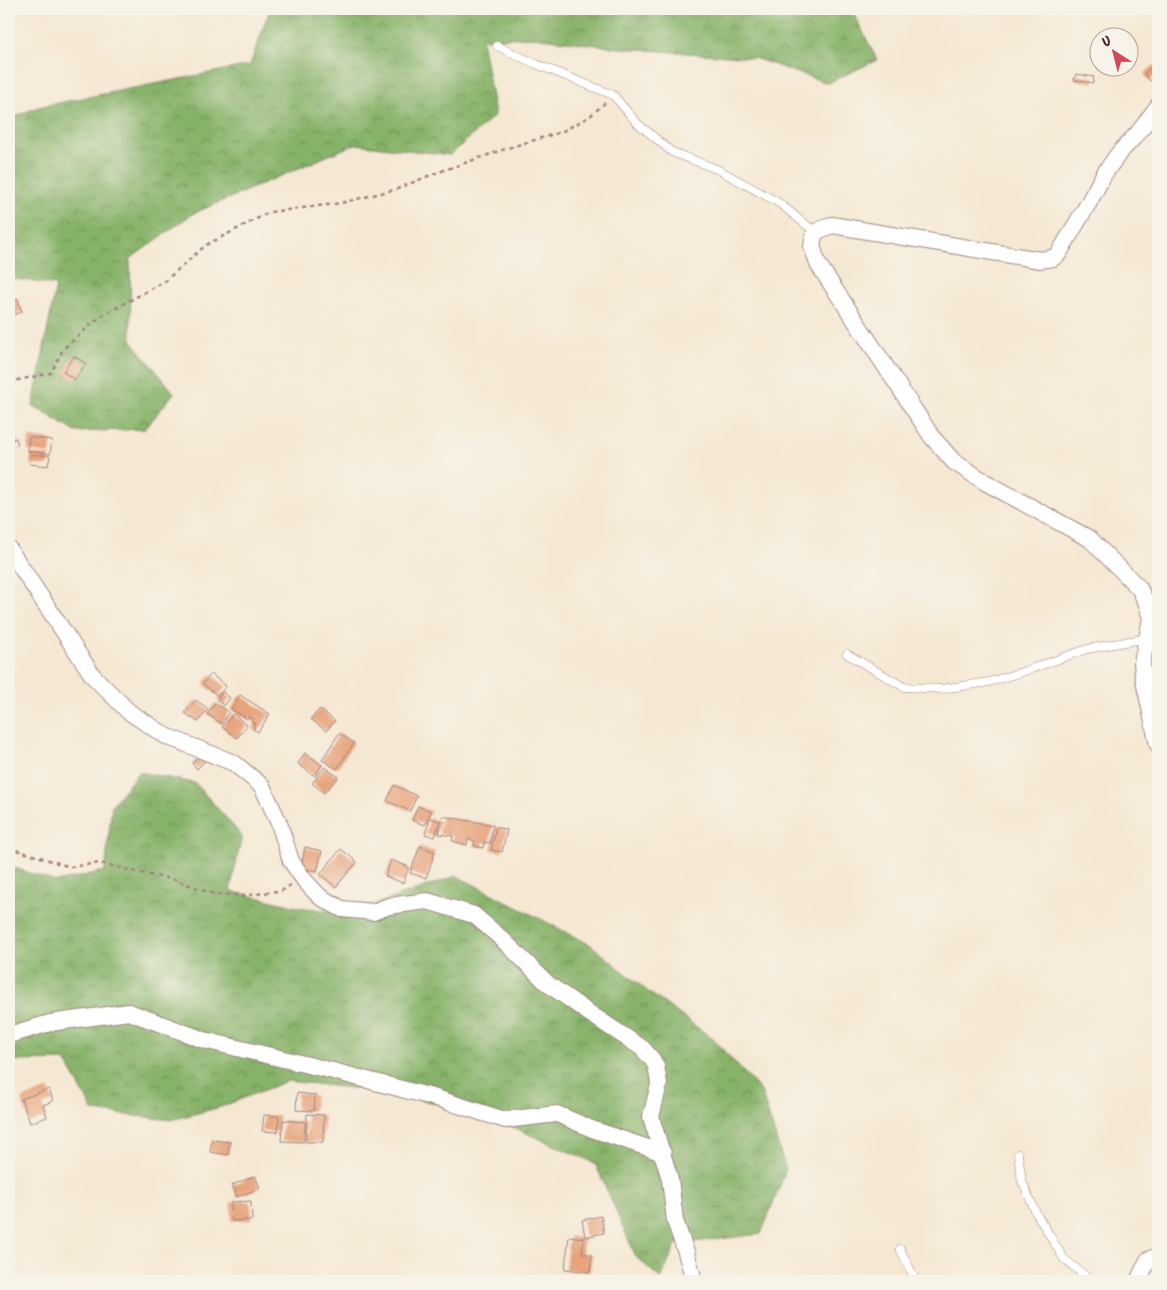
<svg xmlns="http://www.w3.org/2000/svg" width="1167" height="1290" viewBox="0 0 1167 1290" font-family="Kalam,sans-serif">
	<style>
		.forest { fill: url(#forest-crowns); stroke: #68684a }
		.building { fill: #e7a37b }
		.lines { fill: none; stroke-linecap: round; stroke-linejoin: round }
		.lane-casing { stroke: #a0847f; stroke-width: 9 }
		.street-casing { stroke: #a0847f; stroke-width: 18 }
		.path { stroke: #a0847f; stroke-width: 2.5; stroke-dasharray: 4 4; stroke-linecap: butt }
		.lane { stroke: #fff; stroke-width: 8 }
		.street { stroke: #fff; stroke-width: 16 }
	</style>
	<defs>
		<pattern id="forest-crowns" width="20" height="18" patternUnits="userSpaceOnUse" patternTransform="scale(1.25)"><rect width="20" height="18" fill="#87b269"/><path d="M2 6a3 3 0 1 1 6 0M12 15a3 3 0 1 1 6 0" fill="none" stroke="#709057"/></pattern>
	</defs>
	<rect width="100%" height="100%" fill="#f7f3e8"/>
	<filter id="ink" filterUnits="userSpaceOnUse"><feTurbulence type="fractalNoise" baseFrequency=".02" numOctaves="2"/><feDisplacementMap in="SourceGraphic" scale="10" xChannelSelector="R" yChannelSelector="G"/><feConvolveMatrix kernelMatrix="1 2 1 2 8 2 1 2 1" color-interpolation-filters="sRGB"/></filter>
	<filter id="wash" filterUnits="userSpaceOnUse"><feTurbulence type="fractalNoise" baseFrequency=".0096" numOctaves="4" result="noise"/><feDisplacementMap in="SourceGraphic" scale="20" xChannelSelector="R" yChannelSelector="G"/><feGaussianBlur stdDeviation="1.12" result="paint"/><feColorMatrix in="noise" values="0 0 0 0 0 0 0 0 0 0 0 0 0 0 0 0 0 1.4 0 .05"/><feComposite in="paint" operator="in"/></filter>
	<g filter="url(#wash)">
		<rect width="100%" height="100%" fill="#f5e8d3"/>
		<!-- forest -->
		<g class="forest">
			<path d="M270,9H846L853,12L877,60L828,83L754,58L620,48L533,37L482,39L495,115L450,155L355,144L192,214L130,259L131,340L174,393L145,429L76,432L33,406L56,285L9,278V119L38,107L250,65Z"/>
			<path d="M139,772L195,783L242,836L230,891L298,907L349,913L457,876L591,945L646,990L713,1039L761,1091L786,1170L761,1234L676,1244L661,1279L636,1257L595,1163L517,1129L471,1112L389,1092L287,1081L221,1107L171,1120L93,1111L65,1060L9,1061V866L56,882L105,871L112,805Z"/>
		</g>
		<g id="blocks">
			<!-- building -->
			<g class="building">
				<path d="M1154,65L1158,70V73L1150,81L1144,74Z"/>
				<path d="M1076,74L1094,77L1093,83L1074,80Z"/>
				<path d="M18,299L22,312L9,316V301Z"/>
				<path d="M74,356L86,364L75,380L63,372Z"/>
				<path d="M29,437L52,440L50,454L28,451Z"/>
				<path d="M16,438L18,445L9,448V440Z"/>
				<path d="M31,454L50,456L48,466L30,464Z"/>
				<path d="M211,674L226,686L218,696L203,684Z"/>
				<path d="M223,692L230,698L224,706L217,700Z"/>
				<path d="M240,695L270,714L258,732L253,729L255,724L252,722L254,720L248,717L247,719L231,709Z"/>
				<path d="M196,700L208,709L198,722L185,713Z"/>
				<path d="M215,703L229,712L222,724L207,714Z"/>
				<path d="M320,709L335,721L326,731L311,719Z"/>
				<path d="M233,714L247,725L237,738L222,727Z"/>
				<path d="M339,733L354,743L337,769L322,760Z"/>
				<path d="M204,752L209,757L197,769L192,763Z"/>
				<path d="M305,753L322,765L315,776L298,764Z"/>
				<path d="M325,767L338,777L324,793L312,783Z"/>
				<path d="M394,785L417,796L410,811L387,801Z"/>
				<path d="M418,806L431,811L425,825L412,820Z"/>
				<path d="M442,816L493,825L490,843L484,842L483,848L474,846L475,841L468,839L467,845L452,841L453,836L439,834Z"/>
				<path d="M430,818L440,821L435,837L425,834Z"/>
				<path d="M496,827L507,830L502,852L491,850Z"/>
				<path d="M420,846L435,852L426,878L410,873Z"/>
				<path d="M305,847L322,851L317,871L301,868Z"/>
				<path d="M341,849L357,862L336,887L320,874Z"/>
				<path d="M391,860L409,867L403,883L385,876Z"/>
				<path d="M49,1089L53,1101L43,1105L47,1117L30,1123L21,1099Z"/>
				<path d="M297,1093L315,1095L314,1111L296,1110Z"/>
				<path d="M307,1114L324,1115L323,1142H306Z"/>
				<path d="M264,1115L279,1116L278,1132L262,1131Z"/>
				<path d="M283,1120L305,1122L304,1142L281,1141Z"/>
				<path d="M212,1140L230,1142L228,1155L210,1152Z"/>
				<path d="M255,1176L260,1188L237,1197L232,1185Z"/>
				<path d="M251,1201L252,1220L232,1221L231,1202Z"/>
				<path d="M601,1216L604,1233L585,1237L582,1220Z"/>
				<path d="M569,1236L584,1238L582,1253L592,1255L590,1272L565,1269Z"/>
			</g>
		</g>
	</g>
	<g filter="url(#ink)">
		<use href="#blocks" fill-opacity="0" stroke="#a0847f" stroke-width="1"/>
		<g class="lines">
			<!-- lane casing -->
			<g class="lane-casing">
				<g id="lane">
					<path d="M497,46L536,64L613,95L637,123L672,152L719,170L779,203L815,232"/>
					<path d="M847,654L904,687L942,689L989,682L1025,671L1087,649L1147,638"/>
					<path d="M1018,1154L1022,1181L1036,1213L1064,1259L1092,1281"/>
					<path d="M900,1249L916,1281"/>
				</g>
			</g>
			<!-- street casing -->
			<g class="street-casing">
				<g id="street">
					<path d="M1158,106L1138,133L1119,153L1104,174L1088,204L1059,253L1053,258L1040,260L832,225L815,232L812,246L818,264L932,437L954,462L985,482L1090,539L1139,588L1147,604L1151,619L1142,662L1143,676L1158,745"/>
					<path d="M9,549L93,676L129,712L166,736L234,763L262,786L279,823L291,861L305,881L320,897L342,909L373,912L389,906L427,901L474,915L502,939L548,984L586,1011L642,1048L652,1059L656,1066L659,1084L651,1117L670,1179L675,1221L686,1252L694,1281"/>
					<path d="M9,1035L50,1023L129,1012L204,1040L333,1071L436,1098L505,1120L557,1114L592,1129L663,1153"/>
					<path d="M1138,1281L1148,1260L1158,1256"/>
				</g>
			</g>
			<!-- path -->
			<g class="path">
				<path d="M9,382L51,373L63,349L100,317L165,281L206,245L270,212L341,203L397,189L433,174L508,148L561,132L589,117L605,103"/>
				<path d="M9,848L43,858L70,867L99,863L150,875L173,879L214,894L244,896L283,890L291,885"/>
			</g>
			<!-- lane -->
			<use href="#lane" class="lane"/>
			<!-- street -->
			<use href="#street" class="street"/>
		</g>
	</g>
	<!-- margin -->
	<rect width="1167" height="1290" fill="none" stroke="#f7f3e8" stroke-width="30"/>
	<!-- north arrow -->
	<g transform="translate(1114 52) rotate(324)"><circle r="24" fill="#f7f3e8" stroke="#b29e9c"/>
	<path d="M0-4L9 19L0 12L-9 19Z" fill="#d1495b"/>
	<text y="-8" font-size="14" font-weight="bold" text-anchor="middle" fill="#4a1f2b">U</text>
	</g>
</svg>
